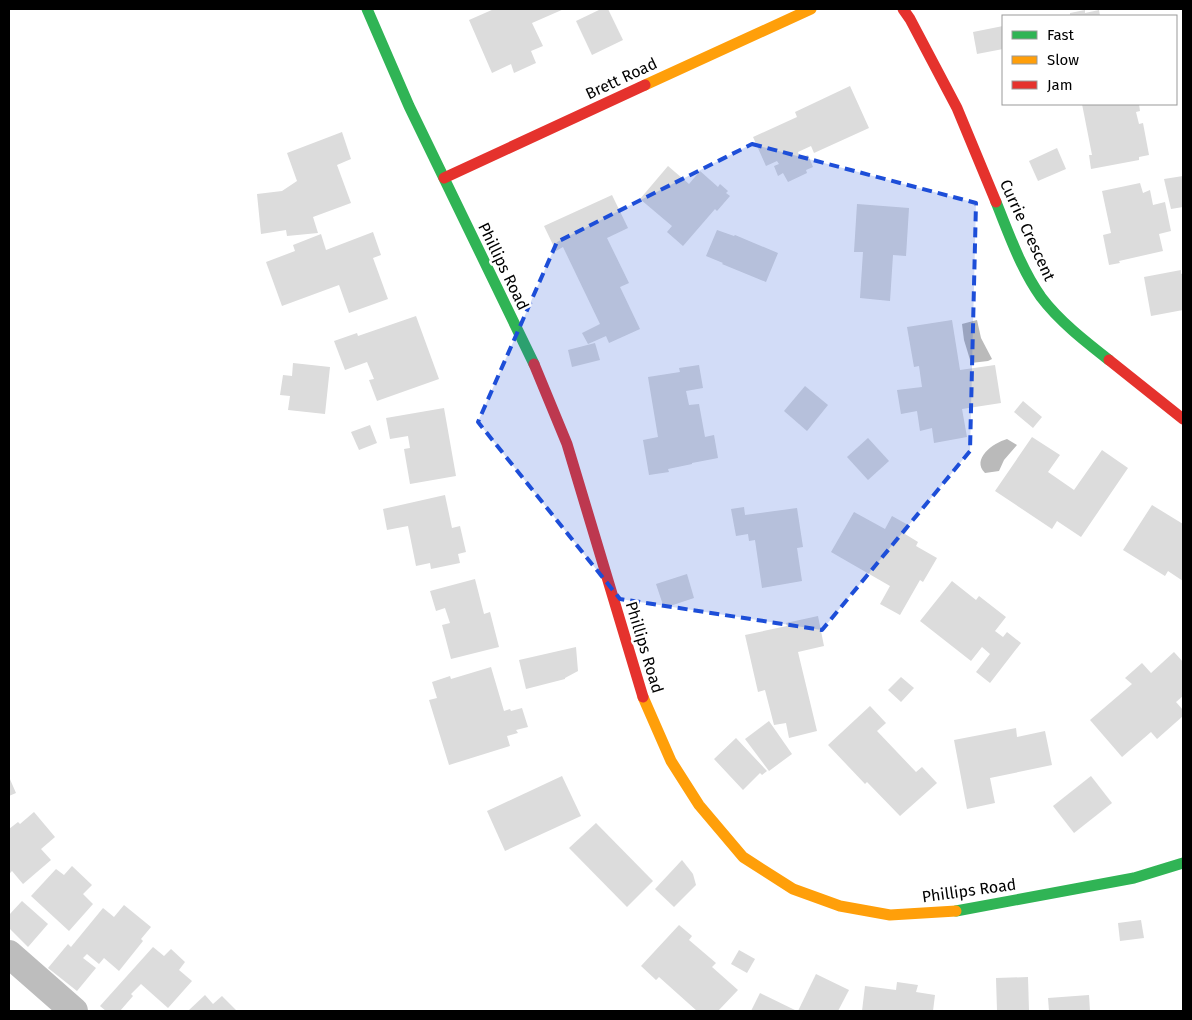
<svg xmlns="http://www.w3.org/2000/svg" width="1192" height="1020" viewBox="0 0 1192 1020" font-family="'Fira Sans',sans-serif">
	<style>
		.water { fill: #bababa }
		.building { fill: #dcdcdc }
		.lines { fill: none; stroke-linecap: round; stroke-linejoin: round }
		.street { stroke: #bdbdbd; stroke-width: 28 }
		.fast { stroke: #30b455; stroke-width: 11 }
		.slow { stroke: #ff9f0a; stroke-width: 11 }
		.jam { stroke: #e5322d; stroke-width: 11 }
		.marked { fill: #1d4ed8; fill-opacity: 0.2; stroke: #1d4ed8; stroke-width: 4; stroke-dasharray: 10 6; stroke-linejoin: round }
		.labels { text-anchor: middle; stroke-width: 5; stroke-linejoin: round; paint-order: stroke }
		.street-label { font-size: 16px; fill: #000; stroke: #fff }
	</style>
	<rect width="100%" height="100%" fill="#fff"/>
	<!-- water -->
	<g class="water">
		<path d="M977,320L981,338L992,359L988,361L971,363L964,340L962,324Z"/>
		<path d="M1007,439L1017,445L1004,460L999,471L985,473C971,459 993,443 1007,439Z"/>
	</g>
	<!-- building -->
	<g class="building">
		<path d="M494,9H564L532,23L543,46L531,51L536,63L514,73L511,64L492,73L469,20Z"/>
		<path d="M601,9H608L623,40L592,55L576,21Z"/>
		<path d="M1085,10V13L1099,10L1100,16H1070V13Z"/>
		<path d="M1003,26V49L977,54L973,32Z"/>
		<path d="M850,86L869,128L814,153L811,146L798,152L800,158L808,155L813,167L806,170L807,173L788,182L783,173L778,176L774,166L779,164L777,161L766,166L753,137L797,117L795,112Z"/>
		<path d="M1082,104H1139L1140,111L1136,112L1139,124L1143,123L1149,155L1139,157V160L1091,169L1089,155H1092Z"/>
		<path d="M342,132L351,159L337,165L351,203L313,217L318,233L287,236L286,230L261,234L257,194L282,191L297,181L287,153Z"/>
		<path d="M1057,148L1066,169L1038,181L1029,161Z"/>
		<path d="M668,166L689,184L700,171L718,187L720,184L728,191L726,193L730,196L717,211L715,209L683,246L667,232L672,226L640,199Z"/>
		<path d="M1183,176V207L1171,209L1164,179Z"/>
		<path d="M1140,183L1143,193L1150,190L1153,205L1165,202L1171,231L1159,234L1163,251L1119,261L1120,263L1109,265L1103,235L1111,233L1102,191Z"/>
		<path d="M612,195L628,228L607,238L629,283L620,287L640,329L609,343L606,336L588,344L582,333L600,324L563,247L556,251L544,226Z"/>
		<path d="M857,204L909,208L906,256L893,255L890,301L860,298L863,252H854Z"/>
		<path d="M717,230L734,236L735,235L778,253L766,282L722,264L723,263L706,256Z"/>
		<path d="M373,232L381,255L373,258L388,299L349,313L339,285L282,306L266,262L295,251L293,245L321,234L326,250Z"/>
		<path d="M1181,270V274L1183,273V310L1151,316L1144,277Z"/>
		<path d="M416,316L439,379L377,401L369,380L374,379L367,362L345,370L334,341L357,333L358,336Z"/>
		<path d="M952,320L960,370L995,365L1001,403L962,409L967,437L934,443L932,428L920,431L917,411L901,414L897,390L922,387L919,366L914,367L907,327Z"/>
		<path d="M595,343L600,360L572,367L568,350Z"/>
		<path d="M293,363L330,367L325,414L288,410L290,396L280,395L283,375L292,376Z"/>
		<path d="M699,365L703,388L686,391L689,405L699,404L705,437L714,435L718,458L692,463V464L668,469L669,472L649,475L643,440L658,437L648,377L680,372L679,368Z"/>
		<path d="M805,386L828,405L807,431L784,411Z"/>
		<path d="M1023,401L1042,417L1033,428L1014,412Z"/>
		<path d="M444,408L456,476L410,484L404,449L410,448L408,436L390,439L386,418Z"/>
		<path d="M370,425L377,443L359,450L351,432Z"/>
		<path d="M1032,437L1060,455L1048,472L1074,490L1102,450L1128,468L1081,537L1057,521L1052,529L995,491Z"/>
		<path d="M868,438L889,461L868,480L847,457Z"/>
		<path d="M445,495L452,528L460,526L466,552L458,554L460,563L431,569L430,563L416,566L408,526L387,530L383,509Z"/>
		<path d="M1152,505L1183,524V581L1168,571L1165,576L1123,550Z"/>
		<path d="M744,507L745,515L797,508L803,547L797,548L802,581L762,588L755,540L749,541L748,534L736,536L731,509Z"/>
		<path d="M854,512L885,529L892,516L910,526L905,534L918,542L916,546L937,558L923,582L920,580L900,615L880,604L890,586L831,552Z"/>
		<path d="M687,574L694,598L664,608L656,584Z"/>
		<path d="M475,579L484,614L490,612L499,647L451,659L442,625L450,623L445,608L436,611L430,591Z"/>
		<path d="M952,581L976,600L979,596L1006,617L995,631L1003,637L1007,632L1021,643L990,683L976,672L990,654L982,647L971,661L920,621Z"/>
		<path d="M818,616L824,646L798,652L817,731L789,738L786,723L774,725L765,690L758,692L745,635L787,626L786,623Z"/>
		<path d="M576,647L578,671L565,678V679L526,689L519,660Z"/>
		<path d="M1174,652L1183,662V696L1176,702L1183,710V716L1157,739L1151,732L1122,757L1090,720L1132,684L1125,678L1142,663L1151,673Z"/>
		<path d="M491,667L504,711L510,709L511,711L522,708L528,727L516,730L518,733L507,736L510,746L449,765L429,700L437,698L432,682L450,676L451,679Z"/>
		<path d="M901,677L914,688L901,702L888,690Z"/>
		<path d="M870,706L886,723L877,731L916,772L922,767L937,783L900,816L867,782L865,784L828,745Z"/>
		<path d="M769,721L792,754L769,771L745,739Z"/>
		<path d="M1016,728L1017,737L1045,731L1052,765L990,778L995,803L967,809L954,740Z"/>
		<path d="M736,738L767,771L762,775L760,773L743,790L714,759Z"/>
		<path d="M562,776L581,816L505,851L487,811Z"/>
		<path d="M1091,776L1112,803L1074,833L1053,806Z"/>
		<path d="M9,777L16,793L9,796Z"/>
		<path d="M34,812L55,837L41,849L51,860L23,884L12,871L9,874V829L18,822L20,824Z"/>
		<path d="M596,823L653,881L627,907L569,848Z"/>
		<path d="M682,860L693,874L696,885L674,907L655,889Z"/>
		<path d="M72,866L92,885L83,894L93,904L69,931L31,896L56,869L64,875Z"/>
		<path d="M22,901L48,924L28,947L9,928V915Z"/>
		<path d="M124,905L151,927L141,939L143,941L119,971L104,958L99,964L87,954L83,958L96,968L77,991L48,968L68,944L71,947L103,908L114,917Z"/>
		<path d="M1141,920L1144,938L1120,941L1118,923Z"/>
		<path d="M679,925L692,936L689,940L716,963L712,967L738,990L718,1011H697L659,977L656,980L641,966Z"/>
		<path d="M153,947L164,956L171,949L185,962L179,970L192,981L168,1008L141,984L131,994L133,996L120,1011H106L100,1006Z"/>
		<path d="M739,950L755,959L747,973L731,964Z"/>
		<path d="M816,974L849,990L838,1011H798Z"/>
		<path d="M1028,977L1029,1011H997L996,978Z"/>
		<path d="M897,982L918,985L916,992L935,995L933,1011H862L865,986L896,990Z"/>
		<path d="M760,993L797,1011H751Z"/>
		<path d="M205,995L213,1004L222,996L237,1011H188Z"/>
		<path d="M1089,995L1090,1011H1049L1048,998Z"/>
	</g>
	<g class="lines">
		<!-- street -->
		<path class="street" d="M9,954L74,1011"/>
		<!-- fast -->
		<g class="fast">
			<path d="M367,9L409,106L534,364"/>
			<path d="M996,202C1009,234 1021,269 1041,297C1059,321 1086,342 1109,360"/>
			<path d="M956,911L1134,878L1183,863"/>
		</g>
		<!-- slow -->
		<g class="slow">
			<path d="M645,85L811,9"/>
			<path d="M643,697L671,761L699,805L743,857L793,889L840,906L890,915L956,911"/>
		</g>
		<!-- jam -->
		<g class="jam">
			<path d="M903,9L910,19L957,108L996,202"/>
			<path d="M444,178L645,85"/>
			<path d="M1109,360L1183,419"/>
			<path d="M534,364L567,444L643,697"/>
		</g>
	</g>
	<!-- marked area -->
	<path class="marked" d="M752,144L976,203L970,451L822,630L620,599L478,422L557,242Z"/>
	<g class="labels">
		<!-- street labels -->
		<g class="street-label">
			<text transform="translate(621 78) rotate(-25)" y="6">Brett Road</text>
			<text transform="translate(1028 230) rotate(65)" y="6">Currie Crescent</text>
			<text transform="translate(504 266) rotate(64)" y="6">Phillips Road</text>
			<text transform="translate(645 647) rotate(73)" y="6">Phillips Road</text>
			<text transform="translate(969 890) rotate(-8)" y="6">Phillips Road</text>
		</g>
	</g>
	<!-- border -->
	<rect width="1192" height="1020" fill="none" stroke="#000000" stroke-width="20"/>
	<!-- legend -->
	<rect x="1002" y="15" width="175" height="90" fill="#ffffff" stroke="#999999"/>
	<rect x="1012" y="31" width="25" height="8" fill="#30b455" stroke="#999999"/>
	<text x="1047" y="40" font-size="15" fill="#000000">Fast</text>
	<rect x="1012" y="56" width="25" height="8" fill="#ff9f0a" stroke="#999999"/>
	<text x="1047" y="65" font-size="15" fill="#000000">Slow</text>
	<rect x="1012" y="81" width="25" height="8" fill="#e5322d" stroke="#999999"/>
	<text x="1047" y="90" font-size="15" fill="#000000">Jam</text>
</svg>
